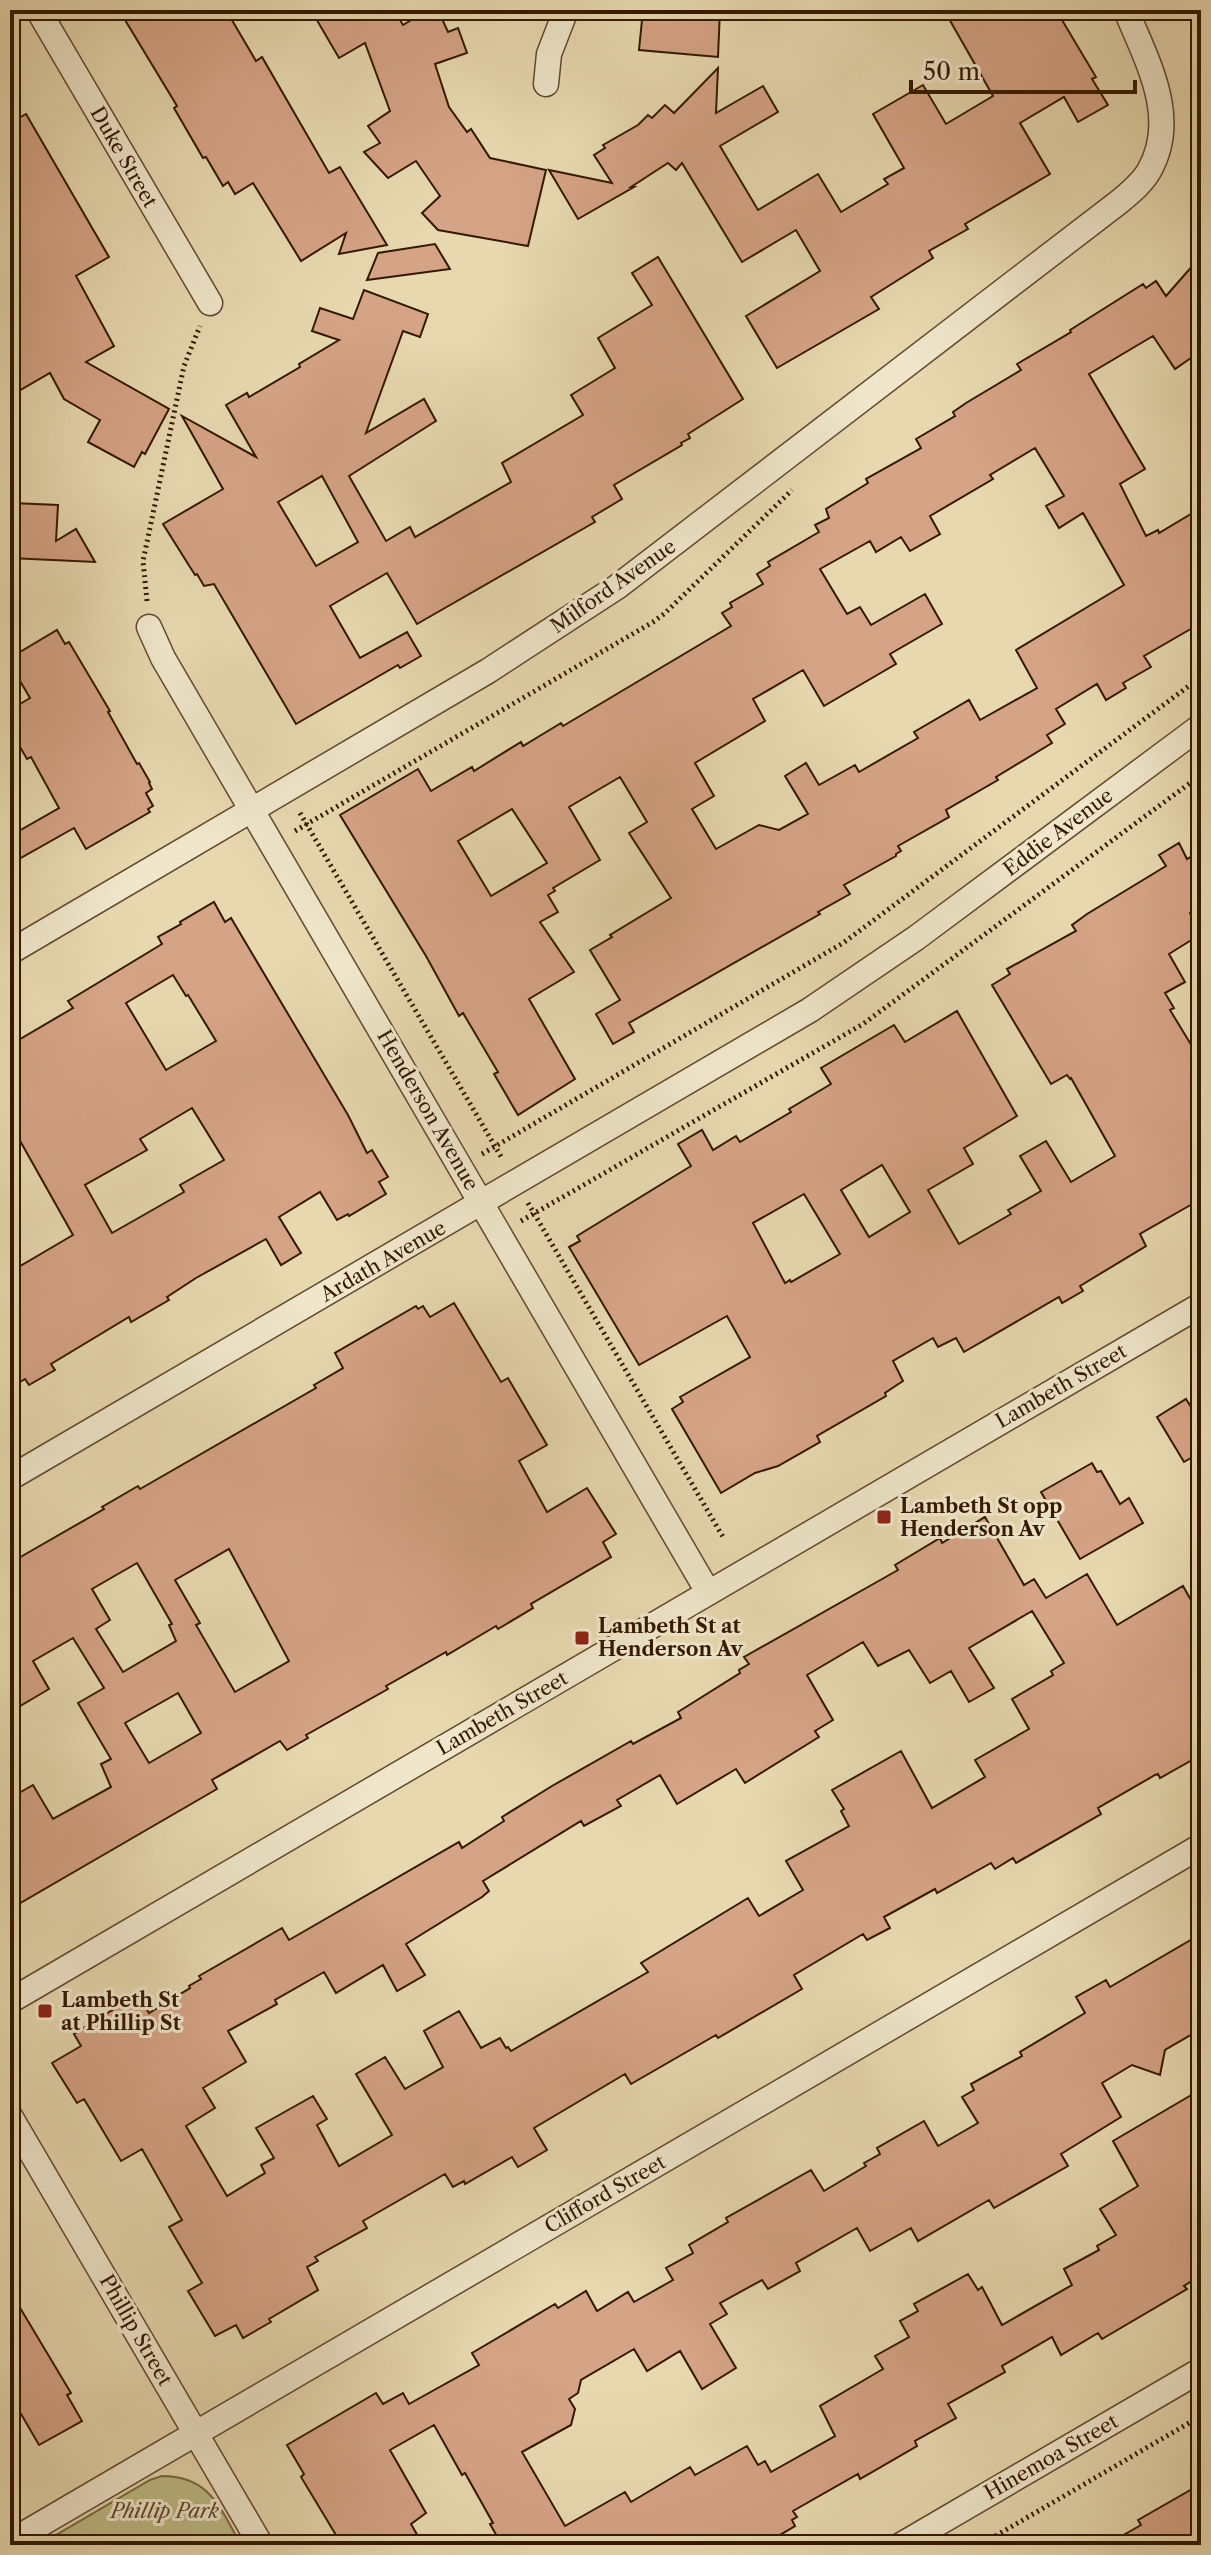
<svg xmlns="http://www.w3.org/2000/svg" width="1211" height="2555" viewBox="0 0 1211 2555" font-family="'Libre Caslon Text',serif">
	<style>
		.green { fill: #bdbc86; stroke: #786a43; stroke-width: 2 }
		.building { fill: #d5a385; stroke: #341900; stroke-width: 2; fill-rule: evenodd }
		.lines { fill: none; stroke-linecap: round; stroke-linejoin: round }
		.minor-casing { stroke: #61492c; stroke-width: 27 }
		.path { stroke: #341900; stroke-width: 5; stroke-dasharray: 2 4; stroke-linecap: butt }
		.minor { stroke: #efe6cb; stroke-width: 24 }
		.poi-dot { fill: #8f2418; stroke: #efe6cb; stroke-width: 3 }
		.labels { text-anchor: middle; stroke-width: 6; stroke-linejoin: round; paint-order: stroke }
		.street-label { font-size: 20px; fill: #341900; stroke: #efe6cb }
		.poi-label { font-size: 20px; font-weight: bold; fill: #341900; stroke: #efe6cb; text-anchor: start }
		.park-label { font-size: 20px; font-style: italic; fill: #5d4a28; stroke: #efe6cb }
	</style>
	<rect width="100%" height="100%" fill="#e7d8af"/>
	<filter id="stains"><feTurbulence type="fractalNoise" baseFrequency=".0025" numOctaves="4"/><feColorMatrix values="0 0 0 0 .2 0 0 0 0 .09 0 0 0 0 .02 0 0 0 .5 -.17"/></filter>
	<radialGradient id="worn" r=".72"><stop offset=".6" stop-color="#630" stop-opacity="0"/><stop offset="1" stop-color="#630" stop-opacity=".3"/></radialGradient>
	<!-- green -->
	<path class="green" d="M162,2476C210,2476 220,2508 241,2545H39L150,2480Z"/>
	<!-- building -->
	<g class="building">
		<path d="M119,10H226L256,61L262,57L329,173L340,167L387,245L339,254L346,233L301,261L253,183L235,194L228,182L223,186L206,157L203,158L174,108L177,106Z"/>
		<path d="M311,10H394L403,25L428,10H438L448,32L458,28L467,53L435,64L449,107L467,132L471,129L490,158L546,170L528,246L438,230L422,213L440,196L416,161L388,178L364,152L380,143L368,126L390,111L365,43L339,58Z"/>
		<path d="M643,10H720L718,57L639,50Z"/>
		<path d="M944,10H1056L1096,77L1092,79L1108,105L1078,122L1064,97L1020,123L1050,174L965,224L968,229L929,251L933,258L871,297L879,309L777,368L746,316L820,271L796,230L742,262L682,163L676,170L668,163L631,187H634L578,219L549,170L612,183L594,155L605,148L603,145L638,125L648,115L652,118L665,105L674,113L718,68L716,113L763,86L778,112L720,146L758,210L818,174L841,212L888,184L884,179L904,168L873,114L923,85L946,124L993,96Z"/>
		<path d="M26,114L109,257L76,276L114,346L86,362L169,409L145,454L142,452L134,467L88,442L100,420L64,399L50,373L10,396V123Z"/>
		<path d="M435,244L450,269L367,280L378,253Z"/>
		<path d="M1201,256V351L1175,369L1153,336L1089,374L1145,469L1120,484L1146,536L1158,530L1159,533L1201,508V623L1144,656L1151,667L1123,683L1126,688L1106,700L1097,684L1056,709L1065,724L1047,735L1052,743L996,777L998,780L946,810L949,817L898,846L901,851L896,854V856L844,885L850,894L818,912L820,914L629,1023L634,1032L613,1044L596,1014L620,1000L590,950L612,937L610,935L671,898L629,833L647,822L620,777L569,807L600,860L553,888L555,891L548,895L558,912L540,922L574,972L529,999L575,1079L518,1115L494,1074L498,1072L463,1013L459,1016L426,956L340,815L418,769L431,791L472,767L474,771L521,742L523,746L561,723L563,726L731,626L722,613L732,607L730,603L763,584L757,574L770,566L768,562L819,532L815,525L829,518L826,509L868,483L866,479L921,448L916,439L955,416L953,412L966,403L1021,370L1017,364L1071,332L1070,330L1143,284L1146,288L1156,281L1166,296ZM1035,448L1064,496L1046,506L1059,528L1083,513L1124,585L1016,650L1037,688L980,720L969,700L914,732L918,738L859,772L855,765L819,785L806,763L785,776L808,814L779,830L759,825L716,849L692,809L714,796L695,763L765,721L753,699L803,670L824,706L896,664L890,654L942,624L925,594L871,625L860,607L847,614L820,569L870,541L876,552L901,537L910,551L940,534L930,516L993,479L990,475ZM512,809L547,863L491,896L458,841Z"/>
		<path d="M658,257L743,399L688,434L690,438L681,443L682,445L614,485L622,499L592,517L595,522L417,624L387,573L330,606L360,658L407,632L421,656L400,668L398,665L296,724L214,584L204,586L197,574L195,575L163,524L223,489L182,416L256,457L226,405L247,393L249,397L300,367L299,364L339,340L312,331L320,308L353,319L364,290L428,314L420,337L403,331L366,433L424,399L436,421L349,476L386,541L410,527L415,537L511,482L502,463L583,415L571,395L615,368L598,338L652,305L632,273ZM322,476L358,542L316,566L278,502Z"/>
		<path d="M12,503L58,505L56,541L76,529L95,562L10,558Z"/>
		<path d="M57,630L65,644L69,642L110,711L108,712L137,764L139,763L150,782L149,783L152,789L146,793L153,806L148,809L150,812L86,849L74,828L10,864V836L59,808L31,757L27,759L10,730V710L30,698L10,664V658Z"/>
		<path d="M1179,843L1187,859L1201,851V920L1199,922L1193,911L1190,913L1201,934L1169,954L1185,982L1165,993L1174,1008L1170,1010L1201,1061V1199L1140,1234L1146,1246L1080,1286L1083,1291L1062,1303L1059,1297L964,1352L956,1338L938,1347L933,1338L893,1361L903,1381L885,1393L886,1396L817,1436L820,1442L778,1466L755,1473L721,1493L672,1409L683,1402L680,1397L750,1357L727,1316L639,1365L569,1247L580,1241L577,1236L691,1166L678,1144L702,1130L713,1150L736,1136L740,1142L791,1112L789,1109L831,1084L821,1068L894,1025L905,1042L957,1011L1017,1116L964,1148L973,1164L928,1190L959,1244L1011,1214L1008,1210L1041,1191L1020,1156L1046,1141L1071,1182L1115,1156L1071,1078L1070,1079L1067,1075L1051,1084L992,985L1010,974L1007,969L1076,931L1072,925L1087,914L1166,866L1159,855ZM882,1165L910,1212L869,1237L841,1190ZM804,1194L840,1254L791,1282L790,1280L785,1283L753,1223Z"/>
		<path d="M214,902L225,922L231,918L348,1115L367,1153L372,1150L388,1177L379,1182L386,1194L349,1216L348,1214L337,1220L320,1192L279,1217L301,1253L281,1265L266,1239L196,1278L167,1297L169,1300L131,1322L129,1317L51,1364L55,1370L29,1385L25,1379L10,1388V1272L73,1235L10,1123V1045L73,1008L68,1001L162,944L158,937L181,924L180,922ZM173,975L186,996L188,995L216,1041L166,1070L126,1003ZM192,1108L224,1160L180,1185L184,1192L112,1233L85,1185L147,1150L140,1139Z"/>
		<path d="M454,1303L501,1382L508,1378L547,1445L519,1461L547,1512L587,1488L616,1534L603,1542L611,1557L531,1604L533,1608L498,1629L496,1626L447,1655L446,1652L386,1686L388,1689L306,1735L308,1738L287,1750L280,1741L212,1780L217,1789L10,1909V1798L33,1785L53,1819L111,1787L101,1764L111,1759L78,1703L104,1688L73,1638L33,1661L49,1689L10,1712V1563L104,1509L102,1507L138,1486L140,1489L316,1388L314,1385L343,1368L335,1353L416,1306L418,1309L423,1306L430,1317ZM229,1549L289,1661L235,1692L196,1625L200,1623L175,1580ZM137,1563L172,1624L169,1625L176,1641L123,1672L96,1629L110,1620L92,1589ZM178,1693L201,1733L149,1763L125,1723Z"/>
		<path d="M1186,1399L1191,1407L1201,1401V1452L1184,1462L1157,1417Z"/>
		<path d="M1092,1463L1097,1472L1101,1471L1120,1504L1129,1498L1143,1523L1080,1559L1041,1492Z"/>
		<path d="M985,1517L1024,1585L1034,1579L1046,1598L1087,1574L1117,1625L1183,1586L1201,1618V1755L1160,1778L1158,1774L1155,1775L1098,1808L1101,1814L1016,1863L1013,1858L995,1869L991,1863L937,1893L935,1889L884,1917L890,1928L867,1940L863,1934L794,1975L802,1989L718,2038L716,2035L631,2084L625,2074L534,2128L547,2150L518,2167L512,2157L465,2184L464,2181L453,2187L445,2174L363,2221L367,2228L315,2257L318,2261L307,2267L318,2290L269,2319L271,2322L243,2338L236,2325L215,2336L188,2291L202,2283L169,2227L182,2220L142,2149L121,2161L84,2099L77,2103L52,2063L81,2046L74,2034L138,1994L149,2013L190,1988L189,1986L201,1979L199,1976L282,1928L289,1940L459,1842L462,1848L504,1821L502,1817L552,1786L631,1741L633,1744L681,1718L678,1712L740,1673L739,1670L749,1664L744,1657L898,1570L895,1565L940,1538L942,1543ZM1032,1611L1064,1663L1051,1671L1053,1675L1012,1699L1029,1729L975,1760L985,1777L932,1808L901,1751L832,1790L844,1809L841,1811L849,1826L786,1861L803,1890L759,1916L748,1898L641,1963L648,1972L511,2051L508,2047L506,2048L500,2038L481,2048L459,2011L424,2031L443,2067L405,2089L385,2057L356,2074L392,2135L339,2166L317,2125L327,2119L313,2096L256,2128L274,2158L261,2165L265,2173L227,2196L186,2126L215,2108L203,2088L246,2062L228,2031L277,2004L275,2000L324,1972L336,1993L383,1965L397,1991L425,1975L406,1944L482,1897L489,1891L483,1881L581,1821L584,1826L621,1806L617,1800L660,1775L677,1804L736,1769L745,1783L819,1737L815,1731L833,1720L807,1675L863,1642L878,1666L909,1650L930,1683L951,1671L969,1702L994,1688L969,1648Z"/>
		<path d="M1201,1934V2029L1165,2050L1160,2075L1132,2065L1102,2083L1121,2117L1061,2154L1068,2166L994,2208L989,2200L918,2241L911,2228L870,2251L857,2228L796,2263L800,2271L768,2289L762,2280L720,2303L727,2314L710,2324L736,2368L702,2389L680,2351L647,2371L634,2349L581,2380L578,2393L569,2399L575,2409L571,2425L522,2452L565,2526L625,2492L631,2502L690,2467L695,2475L747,2446L758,2465L765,2461L771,2472L835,2436L820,2406L883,2369L875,2356L909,2337L900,2321L918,2311L914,2304L968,2274L978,2290L982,2287L1002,2325L1072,2285L1064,2269L1099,2250L1097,2246L1116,2235L1100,2209L1138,2186L1113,2141L1193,2094L1201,2108V2275L1184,2286L1187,2289L1102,2339L1098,2333L1061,2355L1052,2337L1002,2366L1005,2372L948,2404L956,2418L915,2441L917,2446L860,2479L858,2474L793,2511L797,2517L792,2520L795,2526L763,2545H502L490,2524L493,2523L465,2473L462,2475L434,2425L390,2450L426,2513L411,2524L423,2545H342L301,2477L304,2474L287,2445L376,2393L383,2404L403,2393L409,2404L479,2365L472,2353L555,2304L558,2308L586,2291L597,2311L628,2292L634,2302L673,2280L666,2268L693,2253L689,2245L728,2222L726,2218L811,2170L824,2191L866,2166L864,2163L880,2154L877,2148L924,2121L938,2146L978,2123L962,2097L974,2090L971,2084L1022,2056L1020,2052L1085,2013L1076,1997L1106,1980L1110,1987Z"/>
		<path d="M10,2291L71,2393L67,2395L82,2421L39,2445L10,2395Z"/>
		<path d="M1201,2484V2545H1106L1141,2525L1138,2520Z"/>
	</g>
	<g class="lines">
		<!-- minor casing -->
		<g class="minor-casing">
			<g id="minor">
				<path d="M38,10L210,303"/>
				<path d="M546,84L549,54L566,10"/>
				<path d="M149,627L163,658L708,1592"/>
				<path d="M10,952L488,671L617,587L1119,202C1130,193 1142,183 1149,171C1180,117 1146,60 1126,10"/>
				<path d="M10,1478L810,1010L916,938L1201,726"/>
				<path d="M10,2001L1201,1305"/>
				<path d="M10,2116L261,2545"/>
				<path d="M10,2542L1201,1846"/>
				<path d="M901,2545L1201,2370"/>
			</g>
		</g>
		<!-- path -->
		<g class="path">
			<path d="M147,601L143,561L184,366L200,326"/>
			<path d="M300,813L503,1160"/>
			<path d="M295,831L653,622L664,614L792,490"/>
			<path d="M482,1154L843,943L1201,677"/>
			<path d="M528,1203L723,1537"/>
			<path d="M521,1221L863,1024L1201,775"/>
			<path d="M980,2545L1201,2416"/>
		</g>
		<!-- minor -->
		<use href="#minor" class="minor"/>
	</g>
	<!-- markers -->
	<g class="poi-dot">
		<rect x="876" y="1509" width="16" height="16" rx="4"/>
		<rect x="574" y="1630" width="16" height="16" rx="4"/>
		<rect x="37" y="2003" width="16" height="16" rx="4"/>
	</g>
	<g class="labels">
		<!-- street labels -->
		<g class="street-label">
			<text transform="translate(124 157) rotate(60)" y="7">Duke Street</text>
			<text transform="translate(613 586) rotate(-35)" y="7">Milford Avenue</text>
			<text transform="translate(1058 832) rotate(-37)" y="7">Eddie Avenue</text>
			<text transform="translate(428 1110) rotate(60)" y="7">Henderson Avenue</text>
			<text transform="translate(383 1261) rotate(-30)" y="7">Ardath Avenue</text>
			<text transform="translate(1061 1386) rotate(-30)" y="7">Lambeth Street</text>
			<text transform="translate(502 1713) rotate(-30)" y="7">Lambeth Street</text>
			<text transform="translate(605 2194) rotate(-30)" y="7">Clifford Street</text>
			<text transform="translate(136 2330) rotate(60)" y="7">Phillip Street</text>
			<text transform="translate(1051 2457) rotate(-30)" y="7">Hinemoa Street</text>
		</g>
		<!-- poi labels -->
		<g class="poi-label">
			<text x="900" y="1513">Lambeth St opp<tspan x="900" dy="23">Henderson Av</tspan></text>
			<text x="598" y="1633">Lambeth St at<tspan x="598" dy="23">Henderson Av</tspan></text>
			<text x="61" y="2007">Lambeth St<tspan x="61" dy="23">at Phillip St</tspan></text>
		</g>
		<!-- park labels -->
		<g class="park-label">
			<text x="165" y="2518">Phillip Park</text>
		</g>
	</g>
	<!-- margin -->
	<rect width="1211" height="2555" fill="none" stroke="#e7d8af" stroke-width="40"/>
	<rect x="12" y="12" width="1187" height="2531" fill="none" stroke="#341900" stroke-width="4"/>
	<rect x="20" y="20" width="1171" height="2515" fill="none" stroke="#341900" stroke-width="2"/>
	<!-- scale -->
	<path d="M911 80v12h224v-12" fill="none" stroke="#341900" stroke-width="4"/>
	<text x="923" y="80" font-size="24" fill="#341900" stroke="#efe6cb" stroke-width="6" paint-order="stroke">50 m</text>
	<rect width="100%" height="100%" filter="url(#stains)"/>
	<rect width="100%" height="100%" fill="url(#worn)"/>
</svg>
